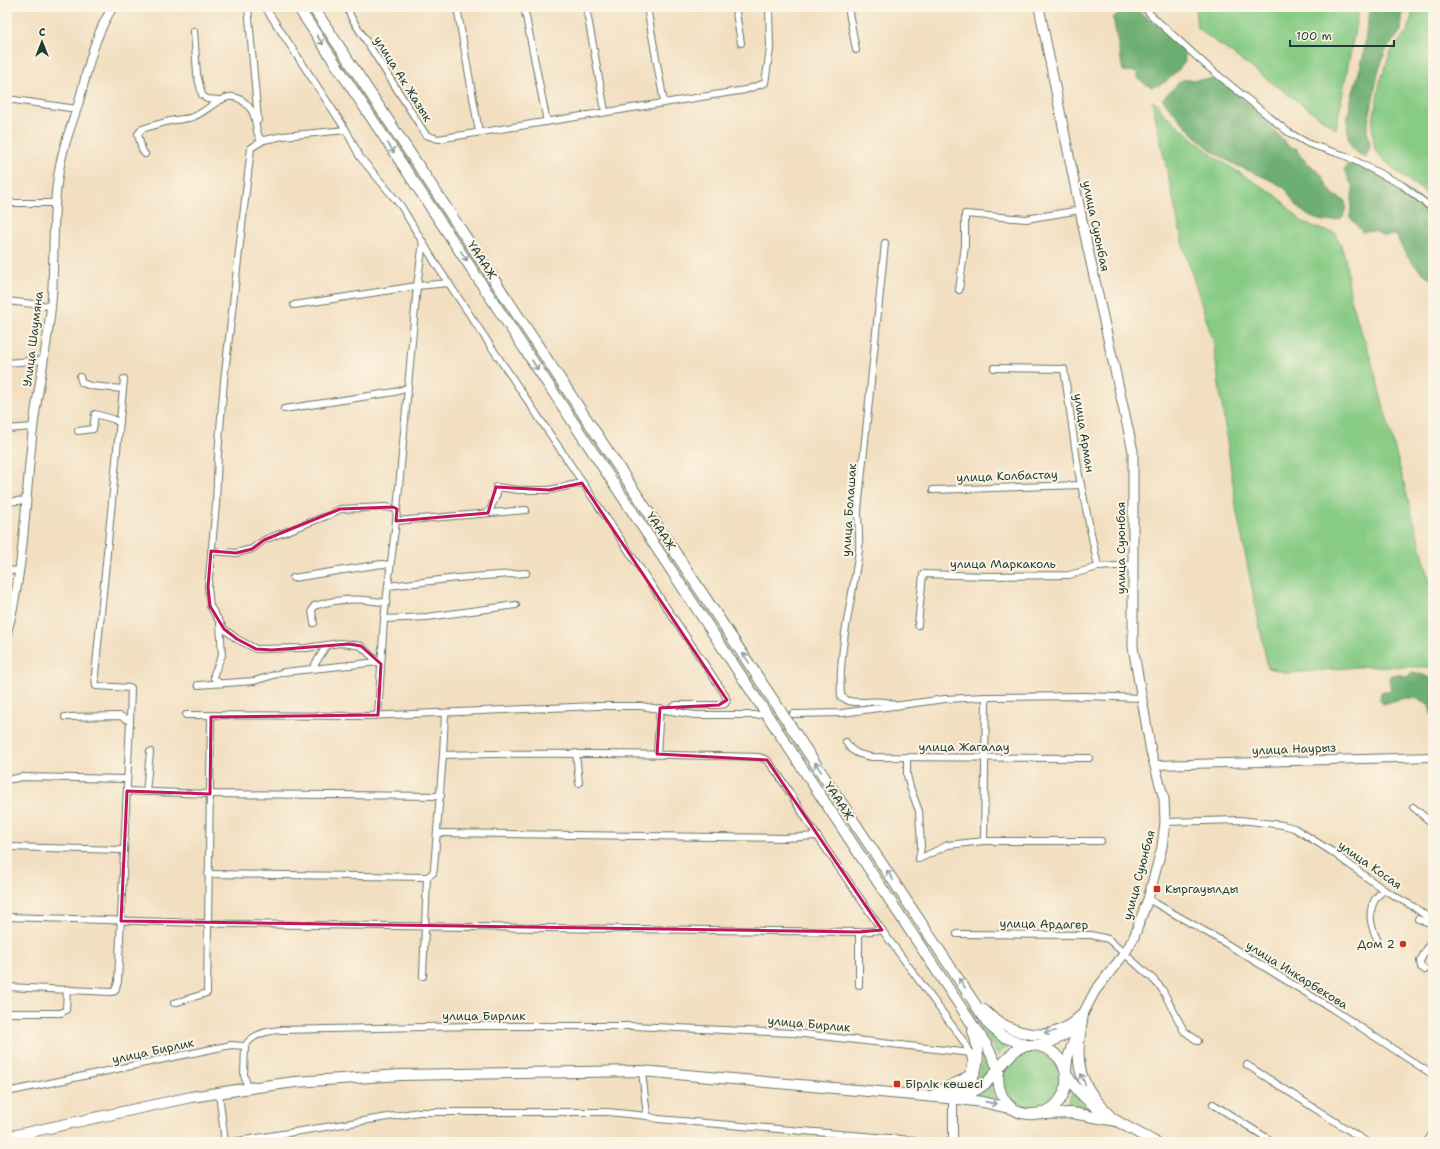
<svg xmlns="http://www.w3.org/2000/svg" width="1440" height="1149" viewBox="0 0 1440 1149" font-family="'Shantell Sans',sans-serif">
	<style>
		.green { fill: #87cb85; stroke: #53845c }
		.forest { fill: #6daf72; stroke: #467653 }
		.lines { fill: none; stroke-linecap: round; stroke-linejoin: round }
		.minor-tunnel { stroke: #c8bfa5; stroke-width: 6; stroke-dasharray: 6 3; stroke-linecap: butt }
		.minor-casing { stroke: #697665; stroke-width: 8 }
		.tertiary-casing { stroke: #697665; stroke-width: 10 }
		.secondary-casing { stroke: #697665; stroke-width: 11 }
		.primary-casing { stroke: #697665; stroke-width: 12 }
		.trunk-casing { stroke: #697665; stroke-width: 12 }
		.minor { stroke: #fff; stroke-width: 6 }
		.tertiary { stroke: #fff; stroke-width: 8 }
		.secondary { stroke: #fff; stroke-width: 9 }
		.primary { stroke: #fff; stroke-width: 10 }
		.trunk { stroke: #fff; stroke-width: 10 }
		.oneway { stroke: #8f9e9a }
		.marked { fill: none; stroke: #c2185b; stroke-width: 3; stroke-linejoin: round }
		.poi-dot { fill: #c8321e; stroke: #fcf5e5; stroke-width: 1.5 }
		.labels { text-anchor: middle; stroke-width: 4; stroke-linejoin: round; paint-order: stroke }
		.street-label { font-size: 12px; fill: #1f3d34; stroke: #fcf5e5 }
		.poi-label { font-size: 12px; fill: #1f3d34; stroke: #fcf5e5; text-anchor: start }
	</style>
	<rect width="100%" height="100%" fill="#fcf5e5"/>
	<filter id="ink" filterUnits="userSpaceOnUse"><feTurbulence type="fractalNoise" baseFrequency=".025" numOctaves="2"/><feDisplacementMap in="SourceGraphic" scale="8" xChannelSelector="R" yChannelSelector="G"/><feConvolveMatrix kernelMatrix="1 2 1 2 8 2 1 2 1" color-interpolation-filters="sRGB"/></filter>
	<filter id="wash" filterUnits="userSpaceOnUse"><feTurbulence type="fractalNoise" baseFrequency=".012" numOctaves="4" result="noise"/><feDisplacementMap in="SourceGraphic" scale="16" xChannelSelector="R" yChannelSelector="G"/><feGaussianBlur stdDeviation="0.9" result="paint"/><feColorMatrix in="noise" values="0 0 0 0 0 0 0 0 0 0 0 0 0 0 0 0 0 1.4 0 .05"/><feComposite in="paint" operator="in"/></filter>
	<g filter="url(#wash)">
		<rect width="100%" height="100%" fill="#f2dfc1"/>
		<!-- green -->
		<g class="green">
			<path d="M1195,7H1359L1336,129L1197,28Z"/>
			<path d="M1414,7H1433V198L1398,173L1375,151L1372,126L1380,82L1391,51L1408,31Z"/>
			<path d="M1152,101L1158,103L1162,112L1216,158L1277,196L1301,221L1322,230L1336,233L1345,257L1351,302L1371,359L1433,593V667L1369,666L1289,673L1268,668L1237,513L1213,341L1183,245Z"/>
			<path d="M968,1005L996,1039L1009,1045L998,1056Z"/>
			<path d="M980,1042L992,1065C989,1078 980,1083 969,1089C981,1075 986,1060 980,1042Z"/>
			<circle cx="1032" cy="1079" r="28"/>
			<path d="M990,1086L996,1101L973,1097Z"/>
			<path d="M1072,1091L1080,1102L1093,1111L1064,1107L1069,1101Z"/>
		</g>
		<!-- forest -->
		<g class="forest">
			<path d="M1114,7H1132L1177,39L1184,52L1185,62C1176,73 1166,85 1151,87L1139,80L1137,72L1123,71L1113,18L1120,11Z"/>
			<path d="M1372,7H1407L1402,17L1401,31L1386,50L1378,73L1367,129L1370,145L1366,158C1356,153 1350,148 1348,136C1344,108 1359,79 1364,52C1366,36 1366,22 1372,7Z"/>
			<path d="M1215,79C1242,92 1268,126 1290,147L1296,148L1301,157L1322,175L1326,184L1334,195L1345,201L1346,207L1343,217C1326,227 1305,218 1294,202C1290,197 1288,190 1283,187C1262,174 1236,168 1215,153C1195,138 1178,117 1162,99L1182,80Z"/>
			<path d="M1351,160L1411,193L1433,214V280C1413,267 1405,256 1396,235L1383,236L1375,231L1362,232L1350,217L1353,187L1344,170Z"/>
			<path d="M1412,672L1418,673L1433,679V715L1431,714L1429,705C1413,693 1401,699 1383,704L1380,700L1381,692H1388L1391,689L1389,680L1392,675H1402L1407,677Z"/>
		</g>
	</g>
	<g filter="url(#ink)">
		<g class="lines">
			<!-- minor-tunnel -->
			<path class="minor-tunnel" d="M766,715L793,714"/>
			<!-- minor casing -->
			<g class="minor-casing">
				<g id="minor">
					<path d="M248,7L258,120"/>
					<path d="M265,7L346,130L360,157L401,206L437,266L724,693L727,700L725,704L719,705H676L669,710"/>
					<path d="M347,7L351,17L426,135L438,139L745,90L765,83L770,49L769,7"/>
					<path d="M457,7L479,132"/>
					<path d="M524,7L547,122"/>
					<path d="M586,7L605,111"/>
					<path d="M647,7L664,103"/>
					<path d="M735,7L741,43"/>
					<path d="M848,7L856,50"/>
					<path d="M1144,7L1154,18L1207,66L1288,132L1309,144L1346,156L1402,185L1433,209"/>
					<path d="M194,31L197,74L202,95L207,99L219,100"/>
					<path d="M7,99L77,109"/>
					<path d="M346,130L283,136L264,140L251,148L224,381L218,454L216,505L208,587L210,606L224,629L237,639L256,649L306,648L340,643L349,644L361,646L378,662H381"/>
					<path d="M145,154L142,150L138,134L142,129C152,126 164,122 175,120C181,119 187,119 193,117C212,110 228,82 249,107C258,116 254,129 260,139L264,140"/>
					<path d="M7,203H56"/>
					<path d="M423,242L417,286L449,283"/>
					<path d="M885,243L858,510C858,523 860,537 859,550C853,598 838,648 841,697C844,697 845,700 849,701C864,705 881,697 896,706"/>
					<path d="M959,290L965,246V214L1026,219L1080,210"/>
					<path d="M7,301L50,306"/>
					<path d="M294,305L417,286L396,521L384,619L378,715"/>
					<path d="M7,363L43,360"/>
					<path d="M994,368L1064,369L1079,475L1098,567"/>
					<path d="M80,377L82,383L91,386L123,389"/>
					<path d="M124,379L95,675L96,686L131,688L130,721"/>
					<path d="M284,409L395,392L407,388"/>
					<path d="M7,429L33,427"/>
					<path d="M78,431L93,429L95,414L113,419L120,423"/>
					<path d="M933,490L1081,485"/>
					<path d="M7,502L27,500"/>
					<path d="M489,512L497,494L496,487L519,490H549L582,483"/>
					<path d="M396,521L526,510"/>
					<path d="M211,551L236,553L252,549L264,540L329,515L340,509L386,507L397,509"/>
					<path d="M7,570L18,571"/>
					<path d="M293,578L382,564L390,565"/>
					<path d="M388,586L457,578L526,573"/>
					<path d="M384,619L427,617L516,605"/>
					<path d="M314,623L312,611L314,606C337,598 363,598 386,603"/>
					<path d="M918,625L923,574L987,576L1069,575L1098,567L1133,565"/>
					<path d="M312,669L327,645"/>
					<path d="M219,683L214,678V674L222,655L220,624"/>
					<path d="M198,685L254,681L284,672L378,662"/>
					<path d="M445,713L443,755C549,752 654,754 759,757L767,760L778,774L817,836L882,930L962,1039C969,1050 974,1060 969,1073C955,1085 942,1083 930,1096"/>
					<path d="M793,714L842,713L945,699L986,697L1085,696L1141,698"/>
					<path d="M186,715L367,716L597,706H641L695,715H759"/>
					<path d="M846,742C851,753 861,755 872,757L1089,758"/>
					<path d="M576,753L579,783"/>
					<path d="M657,754L660,708"/>
					<path d="M907,757V775L910,787L919,811L921,847L919,859L948,845L984,841H1101"/>
					<path d="M7,780L22,777L127,779"/>
					<path d="M127,791L210,794L441,796"/>
					<path d="M146,792L150,752"/>
					<path d="M1413,807L1433,824"/>
					<path d="M1165,822L1240,820L1283,825L1294,828L1331,851L1384,890L1414,907L1433,921"/>
					<path d="M437,833L784,838L817,836"/>
					<path d="M984,841L986,697"/>
					<path d="M7,847L123,850"/>
					<path d="M208,874L427,877L433,873L434,868L443,755"/>
					<path d="M1148,899L1222,941L1331,1008L1433,1075"/>
					<path d="M7,917L235,924L859,932L882,930"/>
					<path d="M1418,919L1433,924"/>
					<path d="M859,932V985"/>
					<path d="M957,934L1091,935L1108,939L1153,979L1162,989L1184,1031L1198,1041"/>
					<path d="M1377,939C1368,921 1367,903 1384,890"/>
					<path d="M1425,970L1421,967L1420,961L1433,938"/>
					<path d="M423,976L427,877"/>
					<path d="M7,987L111,992L115,991L118,982L130,721L120,716L65,717"/>
					<path d="M174,1003L207,993L211,717"/>
					<path d="M7,1013H61L66,1010L67,989"/>
					<path d="M245,1046L244,1075L248,1088"/>
					<path d="M1247,1065L1367,1142"/>
					<path d="M7,1092L231,1045L245,1046C252,1034 266,1031 280,1030L473,1026H632L794,1033L971,1053"/>
					<path d="M219,1093L225,1142"/>
					<path d="M1213,1104L1273,1142"/>
					<path d="M647,1116L658,1119L913,1140"/>
					<path d="M232,1142L419,1112H608L647,1116L642,1071"/>
					<path d="M1427,1142L1433,1132"/>
				</g>
			</g>
			<!-- tertiary casing -->
			<g class="tertiary-casing">
				<g id="tertiary">
					<path d="M7,633C25,567 25,497 33,429C38,385 49,341 52,296C55,249 51,197 63,152C68,132 76,114 81,94C89,64 95,34 113,7"/>
					<path d="M1156,765L1433,757"/>
					<path d="M953,1142V1099"/>
				</g>
			</g>
			<!-- secondary casing -->
			<g class="secondary-casing">
				<g id="secondary">
					<path d="M1035,1045L1052,1042L1069,1033L1083,1014L1095,991L1125,953L1134,937L1148,899L1162,847L1165,822L1164,799L1151,752L1133,647V451L1087,245L1039,7"/>
					<path d="M1066,1073L1068,1057L1078,1027"/>
				</g>
			</g>
			<!-- primary casing -->
			<g class="primary-casing">
				<g id="primary">
					<path d="M1083,1014C1074,1067 1076,1081 1115,1121"/>
					<path d="M1067,1075C1086,1109 1123,1124 1155,1142"/>
					<path d="M959,1099C968,1094 978,1090 985,1084C1004,1068 1013,1035 1045,1048C1078,1061 1071,1112 1034,1114C1009,1116 995,1093 999,1070"/>
					<path d="M1046,1114L1072,1113L1111,1120"/>
					<path d="M7,1137L191,1097L257,1087L295,1082L401,1075L642,1071L959,1099L983,1102L1013,1109"/>
				</g>
			</g>
			<!-- trunk casing -->
			<g class="trunk-casing">
				<g id="trunk">
					<path d="M298,7L970,1021L986,1044L999,1070"/>
					<path d="M313,7L989,1025L1002,1036L1028,1046"/>
					<path d="M984,1010C1004,1030 1036,1042 1063,1029C1070,1026 1077,1019 1083,1014"/>
					<path d="M930,1096C972,1097 986,1067 973,1031"/>
				</g>
			</g>
			<!-- minor -->
			<use href="#minor" class="minor"/>
			<!-- tertiary -->
			<use href="#tertiary" class="tertiary"/>
			<!-- secondary -->
			<use href="#secondary" class="secondary"/>
			<!-- primary -->
			<use href="#primary" class="primary"/>
			<!-- trunk -->
			<use href="#trunk" class="trunk"/>
		</g>
		<!-- one-way arrows -->
		<defs><path id="oneway-shaft" d="M-6 0H5M1.5-3L5.5 0L1.5 3" fill="none" stroke-width="1.6" stroke-linecap="round" stroke-linejoin="round"/></defs>
		<g class="oneway">
			<use href="#oneway-shaft" transform="translate(320 40) rotate(57)"/>
			<use href="#oneway-shaft" transform="translate(391 148) rotate(56)"/>
			<use href="#oneway-shaft" transform="translate(464 256) rotate(57)"/>
			<use href="#oneway-shaft" transform="translate(535 365) rotate(57)"/>
			<use href="#oneway-shaft" transform="translate(746 658) rotate(-124)"/>
			<use href="#oneway-shaft" transform="translate(818 767) rotate(-124)"/>
			<use href="#oneway-shaft" transform="translate(890 875) rotate(-124)"/>
			<use href="#oneway-shaft" transform="translate(962 983) rotate(-124)"/>
			<use href="#oneway-shaft" transform="translate(1050 1032) rotate(171)"/>
			<use href="#oneway-shaft" transform="translate(1083 1079) rotate(-112)"/>
			<use href="#oneway-shaft" transform="translate(991 1103) rotate(13)"/>
		</g>
	</g>
	<!-- marked area -->
	<path class="marked" d="M582,483L727,700L719,705L660,708L657,754L767,760L882,930L859,932L121,921L127,791L210,794L211,717L378,715L381,664L361,646L349,644L272,650L256,649L237,639L224,629L210,606L208,587L211,551L236,553L252,549L264,540L340,509L393,507L397,509L396,521L488,513L496,487L549,490Z"/>
	<!-- markers -->
	<g class="poi-dot">
		<rect x="1153" y="885" width="8" height="8" rx="2"/>
		<circle cx="1403" cy="944" r="4"/>
		<rect x="893" y="1080" width="8" height="8" rx="2"/>
	</g>
	<g class="labels">
		<!-- street labels -->
		<g class="street-label">
			<text transform="translate(403 79) rotate(58)" y="4">улица Ак Жазык</text>
			<text transform="translate(1096 226) rotate(78)" y="4">улица Суюнбая</text>
			<text transform="translate(482 260) rotate(57)" y="4">ҮАААЖ</text>
			<text transform="translate(33 339) rotate(-83)" y="4">Улица Шаумяна</text>
			<text transform="translate(1084 433) rotate(81)" y="4">улица Арман</text>
			<text transform="translate(1007 476) rotate(-2)" y="4">улица Колбастау</text>
			<text transform="translate(849 510) rotate(-86)" y="4">улица Болашак</text>
			<text transform="translate(661 531) rotate(57)" y="4">ҮАААЖ</text>
			<text transform="translate(1121 548) rotate(-90)" y="4">улица Суюнбая</text>
			<text x="1003" y="568">улица Маркаколь</text>
			<text x="964" y="751">улица Жагалау</text>
			<text transform="translate(1294 749) rotate(-2)" y="4">улица Наурыз</text>
			<text transform="translate(839 801) rotate(57)" y="4">ҮАААЖ</text>
			<text transform="translate(1370 865) rotate(35)" y="4">улица Косая</text>
			<text transform="translate(1139 875) rotate(-75)" y="4">улица Суюнбая</text>
			<text transform="translate(1044 924) rotate(1)" y="4">улица Ардагер</text>
			<text transform="translate(1297 975) rotate(32)" y="4">улица Инкарбекова</text>
			<text x="484" y="1020">улица Бирлик</text>
			<text transform="translate(809 1024) rotate(5)" y="4">улица Бирлик</text>
			<text transform="translate(153 1051) rotate(-12)" y="4">улица Бирлик</text>
		</g>
		<!-- poi labels -->
		<g class="poi-label">
			<text x="1165" y="893">Кыргауылды</text>
			<text x="1395" y="948" text-anchor="end">Дом 2</text>
			<text x="905" y="1088">Бірлік көшесі</text>
		</g>
	</g>
	<!-- margin -->
	<rect width="1440" height="1149" fill="none" stroke="#fcf5e5" stroke-width="24"/>
	<!-- north arrow -->
	<g transform="translate(42 42)" stroke="#fcf5e5" stroke-width="3" paint-order="stroke">
	<path d="M0-3L7 15L0 10L-7 15Z" fill="#1f3d34"/>
	<text y="-6" font-size="11" font-weight="bold" text-anchor="middle" fill="#1f3d34">С</text>
	</g>
	<!-- scale -->
	<path d="M1290 40v6h104v-6" fill="none" stroke="#1f3d34" stroke-width="2"/>
	<text x="1296" y="40" font-size="12" fill="#1f3d34" stroke="#fcf5e5" stroke-width="3" paint-order="stroke">100 m</text>
</svg>
